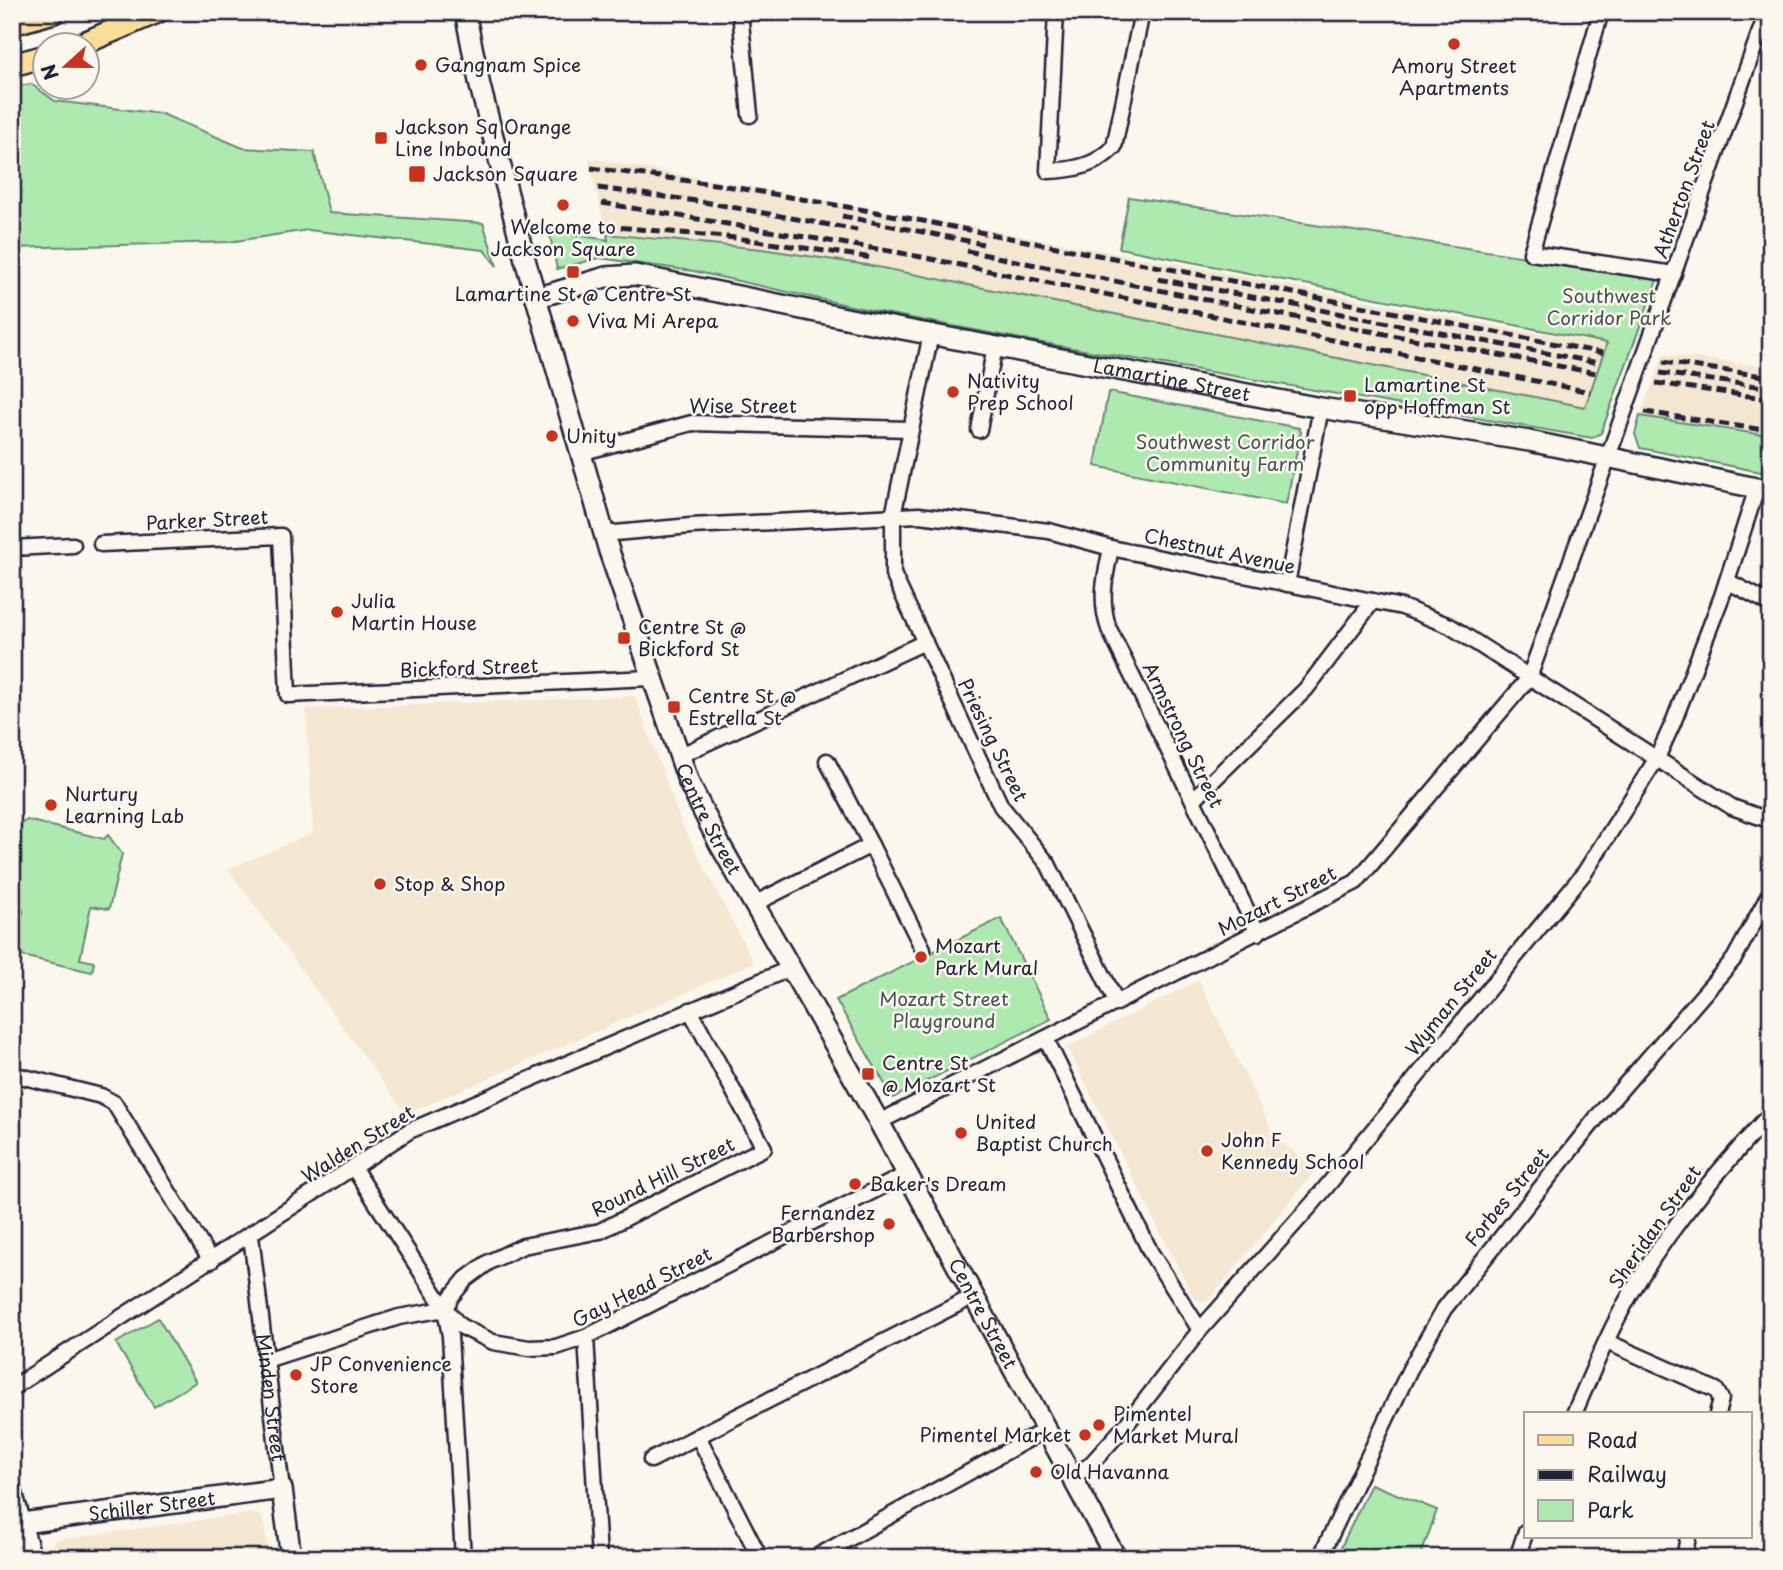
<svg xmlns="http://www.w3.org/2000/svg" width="1783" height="1570" viewBox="0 0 1783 1570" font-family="'Playpen Sans',sans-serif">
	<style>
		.built { fill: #f4e7d2 }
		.green { fill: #aeeab0; stroke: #688676; stroke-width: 2 }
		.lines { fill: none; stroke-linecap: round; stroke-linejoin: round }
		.street-casing { stroke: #22223b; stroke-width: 19 }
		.secondary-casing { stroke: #22223b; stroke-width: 24 }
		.primary-casing { stroke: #22223b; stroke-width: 26 }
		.street { stroke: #fbf7ec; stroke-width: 14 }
		.secondary { stroke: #fbf7ec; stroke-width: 19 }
		.primary { stroke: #fedd96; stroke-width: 21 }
		.rail { stroke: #22223b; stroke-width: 5; stroke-dasharray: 10 5; stroke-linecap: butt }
		.poi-dot { fill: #c8321e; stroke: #fbf7ec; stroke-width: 2.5 }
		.labels { text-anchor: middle; stroke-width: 5; stroke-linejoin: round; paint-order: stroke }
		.poi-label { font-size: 19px; fill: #22223b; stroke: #fbf7ec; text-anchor: start }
		.street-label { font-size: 19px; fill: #22223b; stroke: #fbf7ec }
		.park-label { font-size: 19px; fill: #455458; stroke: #fbf7ec }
	</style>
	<rect width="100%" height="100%" fill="#fbf7ec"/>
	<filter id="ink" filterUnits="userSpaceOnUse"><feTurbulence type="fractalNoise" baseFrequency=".0143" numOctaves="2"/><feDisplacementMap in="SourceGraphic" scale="14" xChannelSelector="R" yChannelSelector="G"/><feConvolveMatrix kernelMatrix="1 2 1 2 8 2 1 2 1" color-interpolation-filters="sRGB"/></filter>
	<g filter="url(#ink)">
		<!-- built -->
		<g class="built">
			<path d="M588,158L1216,271L1506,328L1607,343L1585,407L867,265L762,249L607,234Z"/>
			<path d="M1664,354L1771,367V436L1640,416Z"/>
			<path d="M635,696L681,822L754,963L406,1114L228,869L313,833L306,709Z"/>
			<path d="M1199,980L1271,1129L1270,1133L1316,1170L1208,1301L1202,1302L1194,1299L1067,1047Z"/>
			<path d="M251,1513L258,1514L263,1520L270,1558H54L53,1553L52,1544L57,1540Z"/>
		</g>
		<!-- green -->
		<g class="green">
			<path d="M31,84L55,101L162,114L243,148L314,152L329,213L483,223L497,266L484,250L308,230L229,242L12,248V87Z"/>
			<path d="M1129,197L1658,277L1601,433L1592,438L1043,343L874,311L693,271L599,258L557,269L549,231L608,240L607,234L762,249L867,265L1585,407L1607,343L1119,248Z"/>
			<path d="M1108,392L1299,428L1301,432L1286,504L1095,466Z"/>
			<path d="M1640,416L1771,436V474L1640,448L1635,434Z"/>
			<path d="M27,820L104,839L108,835L122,854L109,909L91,906L80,959L94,962L92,972L13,954L23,911L12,882V829Z"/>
			<path d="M1001,918L1051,1019L893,1098L836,1000Z"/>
			<path d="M158,1318L196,1382L154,1407L116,1343Z"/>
			<path d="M1371,1484L1437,1510L1420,1558H1336Z"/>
		</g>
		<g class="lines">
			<!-- street casing -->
			<g class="street-casing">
				<g id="street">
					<path d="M740,12L750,115"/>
					<path d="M1056,12L1048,171C1074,170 1096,166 1114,147L1142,12"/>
					<path d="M1601,12L1531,253L1674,274"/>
					<path d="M931,334L893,516V574L1001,806L1048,864L1117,1003"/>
					<path d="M979,430L995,346"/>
					<path d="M580,453L692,423L909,429"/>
					<path d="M604,534L691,526L919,515L1049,531L1111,548L1402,607L1450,626L1732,807L1771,821"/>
					<path d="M101,544L281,536L288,695L650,678"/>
					<path d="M12,548L73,545"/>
					<path d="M1111,548C1105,577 1099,600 1109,629L1258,933"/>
					<path d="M1727,581L1771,604"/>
					<path d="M1287,584L1321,408"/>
					<path d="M679,756L925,642"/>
					<path d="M827,761L871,845"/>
					<path d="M1194,799L1306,689L1373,601"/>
					<path d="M754,904L871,845L923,949"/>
					<path d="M1046,1039L1151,1253L1200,1330"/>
					<path d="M12,1074L101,1096L114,1103L211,1261"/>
					<path d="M879,1122L1356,882L1529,678L1767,12"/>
					<path d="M353,1167L445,1309L460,1326L493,1342L529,1348L556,1347L586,1337L907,1174"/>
					<path id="s1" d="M251,1236L282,1489"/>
					<path d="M586,1337L599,1558"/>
					<path d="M1607,1342L1716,1390L1721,1399L1717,1414"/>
					<path d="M266,1360L399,1317L445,1309"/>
					<path d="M12,1388L409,1131L791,968"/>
					<path d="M1574,1414C1593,1370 1612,1324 1637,1283C1675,1220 1722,1167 1771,1113"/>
					<path d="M698,1436L760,1558"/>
					<path d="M651,1460L974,1296"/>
					<path d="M1073,1477L1090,1465L1126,1425L1200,1330L1313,1203L1585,872L1657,758L1673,723L1722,596L1757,488"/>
					<path d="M463,1558L450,1336L445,1309L451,1297L466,1279L489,1262L523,1246L600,1231L764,1148L690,1010"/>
					<path d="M814,1558L1047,1429"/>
					<path d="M1320,1558L1410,1369L1444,1309L1598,1116L1734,959L1771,891"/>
					<path d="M1517,1558L1526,1531"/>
					<path d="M1684,1558L1688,1537"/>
				</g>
			</g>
			<!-- secondary casing -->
			<g class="secondary-casing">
				<g id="secondary">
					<path id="s2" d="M465,12L480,86L524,256L609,551L689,783L719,843L879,1122L1116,1558"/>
					<path id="s3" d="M536,298L606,277L635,275L865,322L1321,408L1529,441L1771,491"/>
					<path d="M12,1492L31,1558"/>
					<path id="s4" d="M22,1523L282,1489L291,1558"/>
				</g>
			</g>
			<!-- primary casing -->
			<g class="primary-casing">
				<g id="primary">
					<path d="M12,24L54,12"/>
					<path d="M77,46L157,12"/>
					<path d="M12,65L46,56"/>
				</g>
			</g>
			<!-- street -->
			<use href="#street" class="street"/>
			<!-- secondary -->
			<use href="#secondary" class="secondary"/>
			<!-- primary -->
			<use href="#primary" class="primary"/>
			<!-- rail -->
			<g class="rail">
				<path d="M591,168L721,185L876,212L1603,353"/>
				<path d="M598,188L704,202L857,230"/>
				<path d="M602,203L901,253L1590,392"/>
				<path d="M842,216L983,244"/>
				<path d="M606,226L736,238L873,258"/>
				<path d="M967,251L1257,310L1596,373"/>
				<path d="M1158,279L1599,363"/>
				<path d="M1663,362L1771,377"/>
				<path d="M1660,373L1771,388"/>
				<path d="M1656,383L1771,399"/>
				<path d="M1645,412L1771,431"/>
			</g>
		</g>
	</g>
	<!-- markers -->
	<g class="poi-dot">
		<circle cx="1454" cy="44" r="7"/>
		<circle cx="421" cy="65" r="7"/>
		<rect x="374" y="131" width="14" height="14" rx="3.5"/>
		<rect x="408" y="165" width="18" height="18" rx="3.5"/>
		<circle cx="563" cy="205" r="7"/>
		<rect x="566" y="265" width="14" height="14" rx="3.5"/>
		<circle cx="573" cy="321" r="7"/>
		<circle cx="953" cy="392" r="7"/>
		<rect x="1343" y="389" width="14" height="14" rx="3.5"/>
		<circle cx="552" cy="436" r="7"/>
		<circle cx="337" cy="612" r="7"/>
		<rect x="617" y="631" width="14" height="14" rx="3.5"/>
		<rect x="667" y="700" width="14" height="14" rx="3.5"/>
		<circle cx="51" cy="805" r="7"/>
		<circle cx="380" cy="884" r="7"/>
		<circle cx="921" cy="957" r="7"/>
		<rect x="861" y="1067" width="14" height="14" rx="3.5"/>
		<circle cx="961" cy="1133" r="7"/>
		<circle cx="1207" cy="1151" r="7"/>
		<circle cx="855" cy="1184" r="7"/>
		<circle cx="889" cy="1224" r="7"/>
		<circle cx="296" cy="1375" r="7"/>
		<circle cx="1099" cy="1425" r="7"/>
		<circle cx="1085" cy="1435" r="7"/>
		<circle cx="1036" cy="1472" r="7"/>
	</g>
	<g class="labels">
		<!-- poi labels -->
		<g class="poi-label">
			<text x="435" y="72">Gangnam Spice</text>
			<text x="1454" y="73" text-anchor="middle">Amory Street<tspan x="1454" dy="22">Apartments</tspan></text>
			<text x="395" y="134">Jackson Sq Orange<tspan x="395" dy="22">Line Inbound</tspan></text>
			<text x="433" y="181">Jackson Square</text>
			<text x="563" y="234" text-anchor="middle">Welcome to<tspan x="563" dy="22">Jackson Square</tspan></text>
			<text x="573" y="301" text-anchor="middle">Lamartine St @ Centre St</text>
			<text x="587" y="328">Viva Mi Arepa</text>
			<text x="967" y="388">Nativity<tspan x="967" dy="22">Prep School</tspan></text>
			<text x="1364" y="392">Lamartine St<tspan x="1364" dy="22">opp Hoffman St</tspan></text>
			<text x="566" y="443">Unity</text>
			<text x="351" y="608">Julia<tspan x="351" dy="22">Martin House</tspan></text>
			<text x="638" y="634">Centre St @<tspan x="638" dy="22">Bickford St</tspan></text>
			<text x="688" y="703">Centre St @<tspan x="688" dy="22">Estrella St</tspan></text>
			<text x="65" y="801">Nurtury<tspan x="65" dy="22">Learning Lab</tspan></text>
			<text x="394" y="891">Stop &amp; Shop</text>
			<text x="935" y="953">Mozart<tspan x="935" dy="22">Park Mural</tspan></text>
			<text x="882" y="1070">Centre St<tspan x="882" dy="22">@ Mozart St</tspan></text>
			<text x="975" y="1129">United<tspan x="975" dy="22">Baptist Church</tspan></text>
			<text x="1221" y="1147">John F<tspan x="1221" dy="22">Kennedy School</tspan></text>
			<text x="869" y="1191">Baker's Dream</text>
			<text x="875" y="1220" text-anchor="end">Fernandez<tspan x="875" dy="22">Barbershop</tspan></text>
			<text x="310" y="1371">JP Convenience<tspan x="310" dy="22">Store</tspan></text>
			<text x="1113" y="1421">Pimentel<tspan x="1113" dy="22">Market Mural</tspan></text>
			<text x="1071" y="1442" text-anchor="end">Pimentel Market</text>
			<text x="1050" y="1479">Old Havanna</text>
		</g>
		<!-- street labels -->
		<g class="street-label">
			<text transform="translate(1684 189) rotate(-70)" y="7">Atherton Street</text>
			<text dy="7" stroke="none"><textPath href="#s3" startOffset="649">Lamartine Street</textPath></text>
			<text x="743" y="413">Wise Street</text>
			<text transform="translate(207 520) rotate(-3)" y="7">Parker Street</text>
			<text transform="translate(1220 551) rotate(12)" y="7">Chestnut Avenue</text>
			<text transform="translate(469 668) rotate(-2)" y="7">Bickford Street</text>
			<text transform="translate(1183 735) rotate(64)" y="7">Armstrong Street</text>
			<text transform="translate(993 740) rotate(64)" y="7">Priesing Street</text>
			<text dy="7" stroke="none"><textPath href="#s2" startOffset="844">Centre Street</textPath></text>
			<text transform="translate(1277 901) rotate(-27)" y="7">Mozart Street</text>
			<text transform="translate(1451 1002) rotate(-51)" y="7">Wyman Street</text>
			<text transform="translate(358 1144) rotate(-32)" y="7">Walden Street</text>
			<text transform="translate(663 1177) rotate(-26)" y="7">Round Hill Street</text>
			<text transform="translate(1507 1197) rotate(-51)" y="7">Forbes Street</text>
			<text transform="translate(1655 1227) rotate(-55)" y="7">Sheridan Street</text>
			<text transform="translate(642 1287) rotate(-27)" y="7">Gay Head Street</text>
			<text dy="7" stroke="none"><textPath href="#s2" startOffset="1410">Centre Street</textPath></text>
			<text dy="7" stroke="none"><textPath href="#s1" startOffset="163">Minden Street</textPath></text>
			<text dy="7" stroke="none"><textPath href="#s4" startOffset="131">Schiller Street</textPath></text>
		</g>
		<!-- park labels -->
		<g class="park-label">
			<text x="1609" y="303">Southwest<tspan x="1609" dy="22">Corridor Park</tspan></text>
			<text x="1225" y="449">Southwest Corridor<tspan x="1225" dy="22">Community Farm</tspan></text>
			<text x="944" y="1006">Mozart Street<tspan x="944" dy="22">Playground</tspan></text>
		</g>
	</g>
	<!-- margin -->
	<rect width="1783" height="1570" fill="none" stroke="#fbf7ec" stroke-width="42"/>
	<rect x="21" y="21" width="1741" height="1528" fill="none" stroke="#22223b" stroke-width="2.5" filter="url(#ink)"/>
	<!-- legend -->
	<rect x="1524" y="1412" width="228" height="126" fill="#fbf7ec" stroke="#a4a2a5" stroke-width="2"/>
	<rect x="1538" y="1435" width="35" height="10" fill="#fedd96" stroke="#a4a2a5" stroke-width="2"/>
	<text x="1587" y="1448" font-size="21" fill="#22223b">Road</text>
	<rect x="1538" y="1470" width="35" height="10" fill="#22223b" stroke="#a4a2a5" stroke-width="2"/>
	<text x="1587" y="1482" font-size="21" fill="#22223b">Railway</text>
	<rect x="1538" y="1500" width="35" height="21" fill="#aeeab0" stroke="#a4a2a5" stroke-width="2"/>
	<text x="1587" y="1518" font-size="21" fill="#22223b">Park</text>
	<!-- north arrow -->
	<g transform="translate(66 66) rotate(249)"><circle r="33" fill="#fbf7ec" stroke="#a4a2a5" stroke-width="2"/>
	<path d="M0-5L12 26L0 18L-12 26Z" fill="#c8321e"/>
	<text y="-10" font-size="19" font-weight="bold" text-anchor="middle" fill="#22223b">N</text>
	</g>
</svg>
